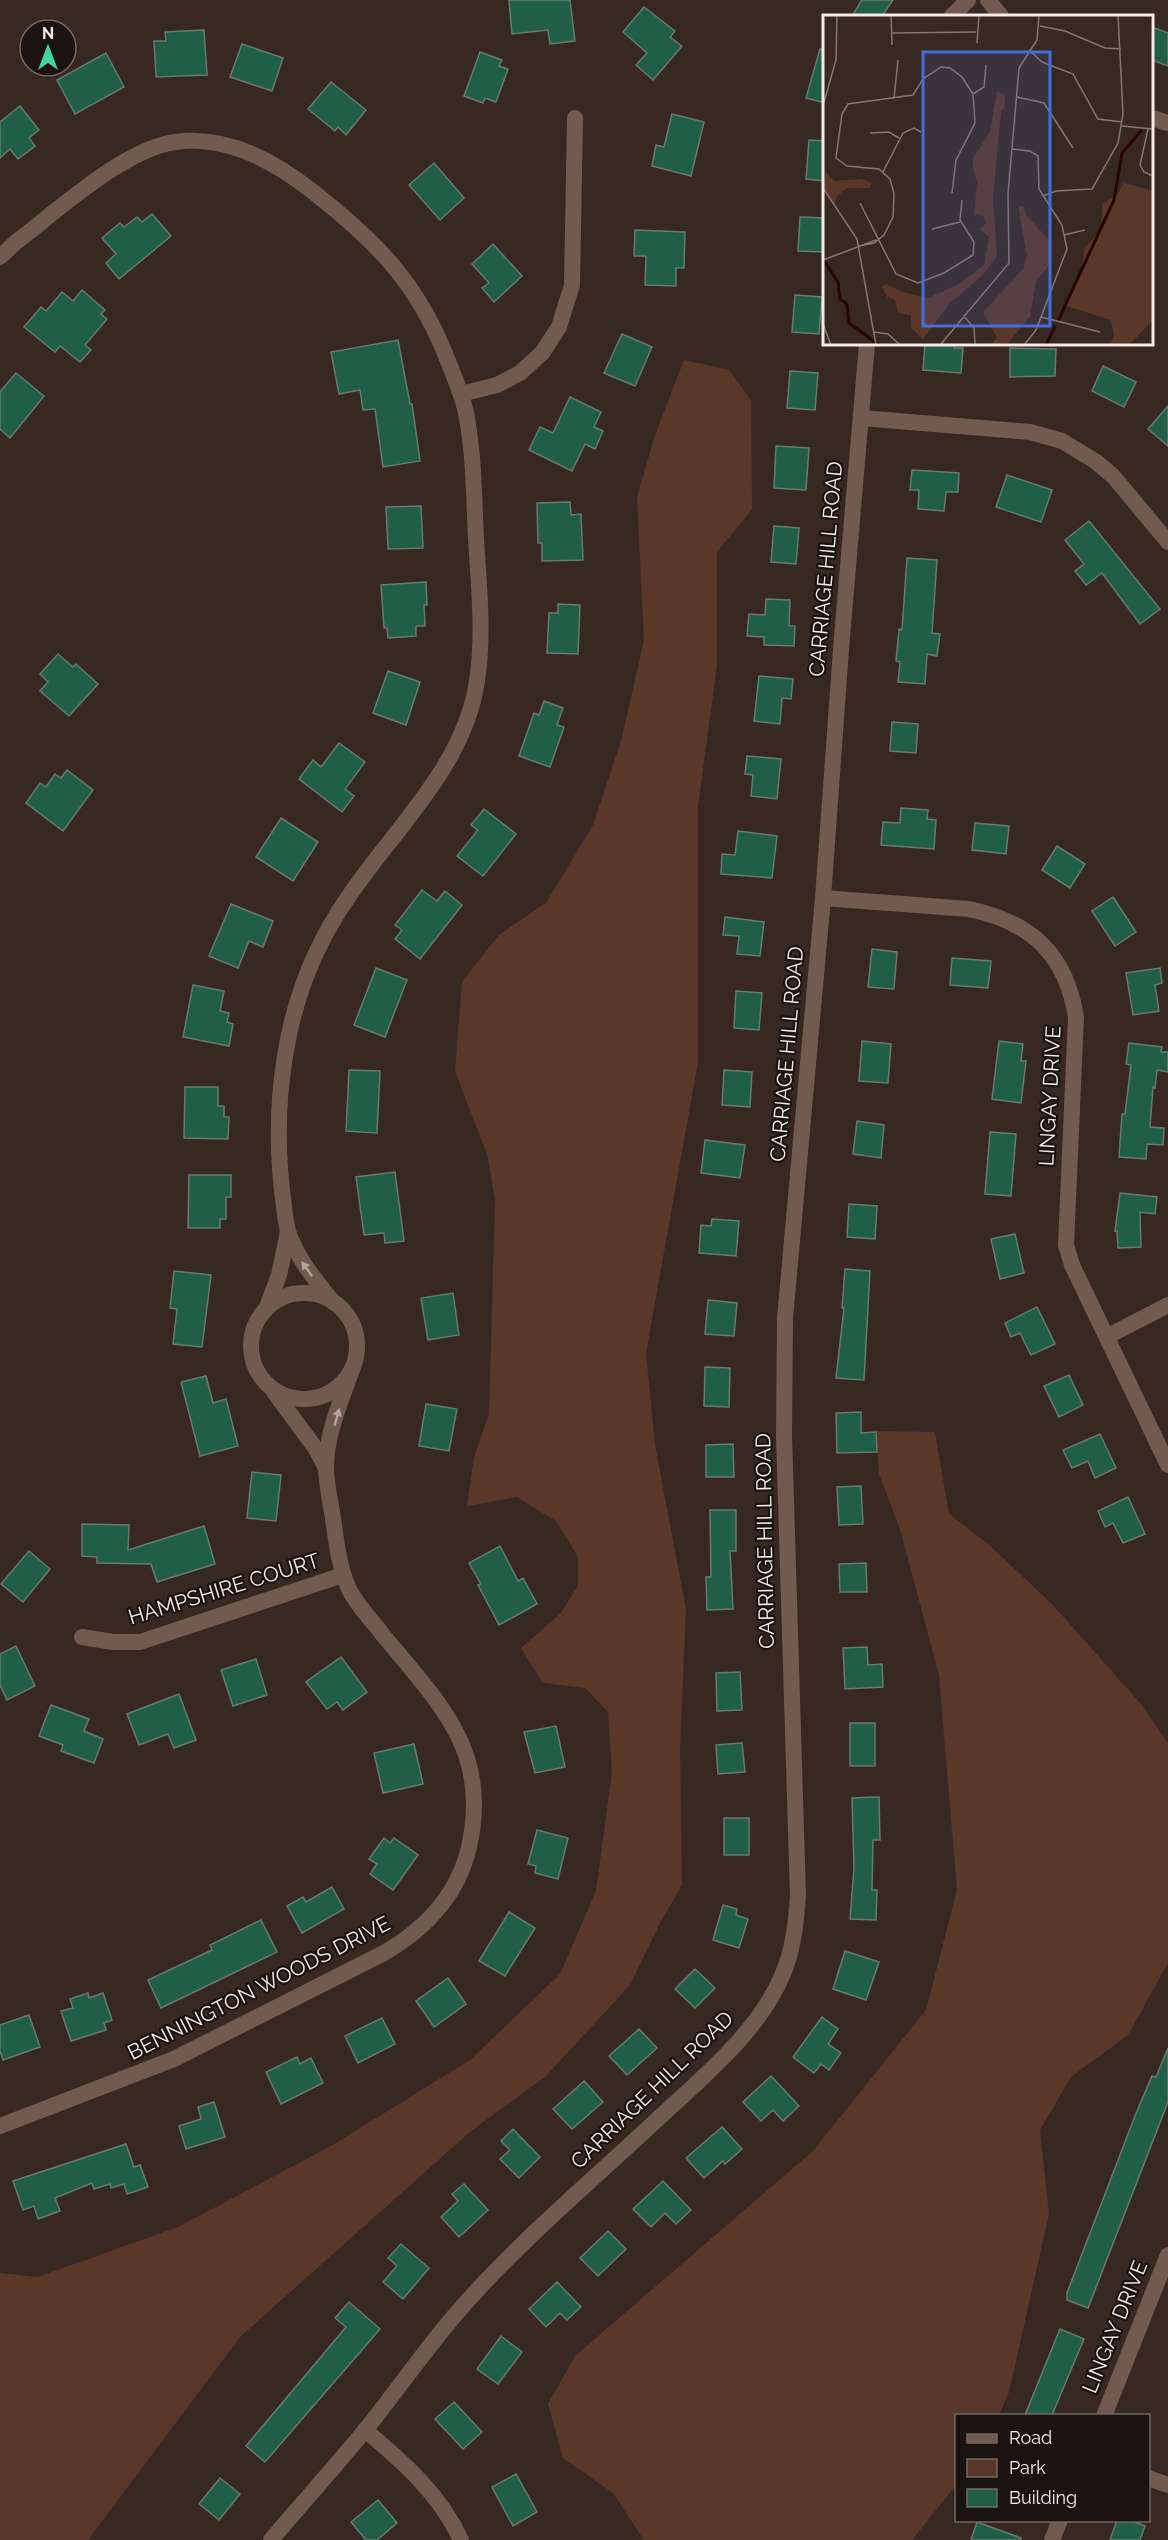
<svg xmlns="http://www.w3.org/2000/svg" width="1168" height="2540" viewBox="0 0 1168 2540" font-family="Raleway,sans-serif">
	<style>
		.green { fill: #5a3829 }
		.building { fill: #205e48; stroke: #667a71; stroke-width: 1.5 }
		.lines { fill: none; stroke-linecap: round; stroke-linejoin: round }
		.minor { stroke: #715b51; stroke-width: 16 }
		.oneway { fill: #b4a39c }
		.labels { text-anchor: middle; stroke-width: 4.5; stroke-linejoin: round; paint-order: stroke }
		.street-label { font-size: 21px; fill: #f6ebe7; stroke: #1a1310 }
		.inset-river { fill: none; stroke: #260600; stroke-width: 3 }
		.inset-road { fill: none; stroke: #847671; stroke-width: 1.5 }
		.view { fill: #486ddb; fill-opacity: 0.15; stroke: #486ddb; stroke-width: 3 }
		.inset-edge { fill: none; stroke: #f6ebe7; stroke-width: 3 }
	</style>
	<rect width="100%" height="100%" fill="#382822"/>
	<!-- green -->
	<g class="green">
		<path d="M684,360L729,370L751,400L752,509L717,552V665L698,807V1062L646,1353L655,1445L686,1609L680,1749L682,1885L661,1921L630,1985L545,2077L471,2131L241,2336L88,2540H0V2273L38,2277L178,2227L331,2146L470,2060L560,1974L596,1891L612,1772L608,1712L585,1688L543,1683L521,1648L560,1614L578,1586V1557L556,1521L517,1497L467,1506L474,1457L489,1414L495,1201L488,1157L455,1071L462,982L499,935L546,903L593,825L621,741L644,640L637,497L655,435Z"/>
		<path d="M876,1431L935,1432L949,1514L988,1544L1051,1603L1141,1704L1168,1743V1963L1128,2035L1071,2077L1040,2130L1049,2214L1009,2392L999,2415L956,2416V2485L912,2540H644L613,2493L563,2458L548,2404L575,2356L813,2151L926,2010L957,1890L939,1675L900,1529L879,1474Z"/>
	</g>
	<!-- building -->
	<g class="building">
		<path d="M509,0H570L575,41L550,44L548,30L512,34Z"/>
		<path d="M862,0H893L882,16H852Z"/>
		<path d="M644,7L675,31L670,37L682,46L653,80L636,65L647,53L623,32Z"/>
		<path d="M1152,27L1168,33V66L1152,60Z"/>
		<path d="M204,30L207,75L156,77L154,41H166L165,32Z"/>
		<path d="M242,44L283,58L272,91L230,77Z"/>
		<path d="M820,49L825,50V103L806,98Z"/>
		<path d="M480,52L502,60L499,66L508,69L496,102L485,98L483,103L464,96Z"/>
		<path d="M106,53L124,87L75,114L57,80Z"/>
		<path d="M331,82L366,110L346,135L338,127L335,131L308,109Z"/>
		<path d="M20,106L39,130L29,138L35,146L18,159L10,149L0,158V122Z"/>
		<path d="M672,114L704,122L691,176L652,166L656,145L664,147Z"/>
		<path d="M809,140L825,141V181L806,179Z"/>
		<path d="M434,163L464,198L440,220L409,185Z"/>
		<path d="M152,214L171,236L119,279L106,263L116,254L102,238L120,223L124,227L137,217L142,222Z"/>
		<path d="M800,217L825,218V252L798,251Z"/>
		<path d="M635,230L685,232L684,268H676V286L645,285L646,256H634Z"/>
		<path d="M493,244L522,276L494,302L482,288L489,283L472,264Z"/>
		<path d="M82,290L105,310L101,314L107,319L85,345L91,350L80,362L60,346L55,352L24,327L41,307L46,311L62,292L73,301Z"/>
		<path d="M795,295L822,297L819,334L792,332Z"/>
		<path d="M622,334L652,347L635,386L604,373Z"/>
		<path d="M398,340L410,404H412L420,461L383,467L375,409L363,410L360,390L339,394L331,352Z"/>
		<path d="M925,344H955L954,348H963L961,373L923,370Z"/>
		<path d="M1010,348L1056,349L1055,376L1010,377Z"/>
		<path d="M1103,366L1136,382L1124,407L1092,391Z"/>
		<path d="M790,371L818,373L815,410L787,408Z"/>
		<path d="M16,373L44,396L10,438L0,429V392Z"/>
		<path d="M570,397L601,412L594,427L603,431L595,449L585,444L572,471L529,450L540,427L553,433Z"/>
		<path d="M1168,406V446L1148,429Z"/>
		<path d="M776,446L809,448L806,490L774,488Z"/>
		<path d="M912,470L959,473L958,492H946L944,511L918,509L919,490H910Z"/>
		<path d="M1007,475L1052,490L1041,522L996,507Z"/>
		<path d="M570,502L571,515L581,514L583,560L542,561V543H538L537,503Z"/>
		<path d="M421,506L423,548L388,549L386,507Z"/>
		<path d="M1089,521L1160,609L1140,624L1102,573L1086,585L1075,571L1084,564L1065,540Z"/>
		<path d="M774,526L799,528L796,564L771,562Z"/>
		<path d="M907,558L937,560L932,633L940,634L937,656L927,654L925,684L898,682L900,662L896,661L899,629L902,630Z"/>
		<path d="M426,582L427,605H424L425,626H416V636L388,638L387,628H384L381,585Z"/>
		<path d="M766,599L790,600L789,626H795L794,646L764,645V637L747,636L749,614L765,615Z"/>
		<path d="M558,604L580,605L578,654L547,653L549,613H558Z"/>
		<path d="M58,654L73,667L76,664L98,684L69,716L40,691L48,682L40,674Z"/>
		<path d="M388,671L420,682L406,725L373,713Z"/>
		<path d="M759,676L793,679L791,699L782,698L780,724L754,721Z"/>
		<path d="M544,701L563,708L557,725L564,727L550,767L519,756L534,713L539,715Z"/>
		<path d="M892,722L918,724L916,753L890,751Z"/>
		<path d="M339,743L365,762L345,789L354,796L342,812L299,779L313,760L321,767Z"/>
		<path d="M747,756L781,759L777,799L751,796L753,775L745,774Z"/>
		<path d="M67,770L93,790L63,831L26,803L40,783L46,787L55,774L61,778Z"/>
		<path d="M901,808L928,810L927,819L936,820L934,849L881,845L883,822L900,823Z"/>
		<path d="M484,809L516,834L483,876L457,856L478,830L471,825Z"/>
		<path d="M281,818L318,842L293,881L256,857Z"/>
		<path d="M975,823L1009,826L1006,854L972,850Z"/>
		<path d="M738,831L777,836L772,878L721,874L722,854L735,855Z"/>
		<path d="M1057,846L1085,864L1070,888L1042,870Z"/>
		<path d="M422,890L437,901L445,891L462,905L420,959L395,939L402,930L395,925Z"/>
		<path d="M1113,897L1136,932L1115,946L1092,911Z"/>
		<path d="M231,904L273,921L263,947L249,941L238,968L209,956Z"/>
		<path d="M725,917L764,922L760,956L737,954L739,936L723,935Z"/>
		<path d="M872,949L897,952L894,989L868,987Z"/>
		<path d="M952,958L991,961L988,988L950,985Z"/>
		<path d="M376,968L407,980L385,1037L354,1025Z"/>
		<path d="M1160,968L1162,983L1155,985L1159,1011L1133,1015L1126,973Z"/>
		<path d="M193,985L224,991L220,1011L229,1013L227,1022L233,1024L229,1046L183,1037Z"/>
		<path d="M736,991L762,993L759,1030L734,1028Z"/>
		<path d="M862,1041L891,1044L888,1083L859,1081Z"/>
		<path d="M999,1041L1023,1044L1021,1061H1026L1021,1103L992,1099Z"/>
		<path d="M1129,1043L1162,1047L1161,1052H1168V1072L1157,1070L1155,1088L1153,1087L1150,1127L1164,1128L1163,1145L1147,1144L1146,1159L1119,1157L1122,1114H1125L1131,1065L1126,1064Z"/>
		<path d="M349,1070L380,1071L377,1133L346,1131Z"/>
		<path d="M724,1070L752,1072L750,1107L722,1105Z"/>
		<path d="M185,1087H218V1106H224V1117H229L228,1139L184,1138Z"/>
		<path d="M857,1121L884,1125L881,1158L853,1154Z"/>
		<path d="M990,1132L1016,1134L1011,1196L985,1194Z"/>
		<path d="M705,1140L745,1145L740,1178L701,1173Z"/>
		<path d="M395,1172L404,1241L385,1243L384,1233L364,1235L356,1177Z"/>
		<path d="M189,1175H231V1197H226V1219H220V1228H188Z"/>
		<path d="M1120,1193L1157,1197L1155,1214L1140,1212L1141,1247L1118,1248L1117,1231H1115Z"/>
		<path d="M849,1204L877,1206L875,1239L847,1237Z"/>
		<path d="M712,1219L739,1221L736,1256L699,1253L701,1225L711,1226Z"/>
		<path d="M1015,1234L1024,1273L1000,1279L991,1239Z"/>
		<path d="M845,1269L870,1271L864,1380L836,1378L844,1308H842Z"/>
		<path d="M174,1271L211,1275L202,1347L173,1344L177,1309L170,1308Z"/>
		<path d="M453,1293L459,1335L428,1340L421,1298Z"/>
		<path d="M708,1300L737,1303L734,1336L705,1334Z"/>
		<path d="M1037,1307L1055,1344L1031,1355L1020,1333L1011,1337L1005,1323Z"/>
		<path d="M705,1367L730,1368L729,1407L704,1406Z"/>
		<path d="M1069,1375L1083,1405L1059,1417L1044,1386Z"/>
		<path d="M206,1376L213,1403L226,1399L238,1446L200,1456L181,1382Z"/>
		<path d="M426,1404L457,1409L449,1451L419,1446Z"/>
		<path d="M861,1412V1433L876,1432L877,1452L837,1453L836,1413Z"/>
		<path d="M1100,1434L1116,1468L1095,1478L1088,1461L1072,1468L1063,1450Z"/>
		<path d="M733,1444L734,1477H706V1445Z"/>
		<path d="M252,1472L281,1475L276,1521L247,1518Z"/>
		<path d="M861,1486L863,1524L839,1525L837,1487Z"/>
		<path d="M1128,1497L1145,1534L1123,1543L1113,1523L1105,1527L1098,1511Z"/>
		<path d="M710,1510H736V1551H730L733,1609L707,1610L706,1577H711Z"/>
		<path d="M82,1524L129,1525L128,1550L204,1526L215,1564L157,1582L151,1564L97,1563V1557L82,1556Z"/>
		<path d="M500,1546L518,1581L523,1578L537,1604L499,1625L478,1585L481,1584L469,1563Z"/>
		<path d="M29,1551L50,1569L23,1602L1,1584Z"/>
		<path d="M866,1563L867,1592H840L839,1564Z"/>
		<path d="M16,1646L35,1686L7,1700L0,1685V1654Z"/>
		<path d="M867,1647L868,1665L882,1664L883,1687L845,1689L843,1648Z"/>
		<path d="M341,1657L367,1692L343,1710L337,1702L327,1709L306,1682Z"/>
		<path d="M256,1659L267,1695L233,1706L221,1670Z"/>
		<path d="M740,1672L742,1710L717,1711L716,1673Z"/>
		<path d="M179,1694L196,1740L174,1748L168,1734L139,1745L127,1714Z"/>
		<path d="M51,1705L89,1719L84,1731L103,1739L94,1763L61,1751L63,1745L39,1736Z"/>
		<rect x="850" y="1723" width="25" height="43"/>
		<path d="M556,1726L565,1767L535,1773L524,1732Z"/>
		<path d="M742,1743L745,1772L718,1774L716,1745Z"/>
		<path d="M414,1744L423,1784L383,1793L374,1753Z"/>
		<path d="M874,1797H879L880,1840H873L872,1890H877L876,1920L850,1919L854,1868L852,1798Z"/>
		<rect x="724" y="1818" width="25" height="37"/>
		<path d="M537,1830L568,1838L558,1879L535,1873L536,1866L528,1864Z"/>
		<path d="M384,1838L390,1843L394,1838L418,1855L393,1890L370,1874L377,1864L369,1859Z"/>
		<path d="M332,1887L344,1909L302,1933L287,1906L303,1897L306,1902Z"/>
		<path d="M723,1905L737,1909L736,1915L748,1919L739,1948L713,1940Z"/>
		<path d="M509,1912L535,1928L505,1976L479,1961Z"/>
		<path d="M261,1920L277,1952L161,2008L148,1980L212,1950L210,1945Z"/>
		<path d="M845,1951L879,1962L866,2000L833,1989Z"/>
		<path d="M695,1969L715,1988L695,2008L675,1989Z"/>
		<path d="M448,1978L466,2004L434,2027L416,2001Z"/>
		<path d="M88,1993L89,1998L103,1993L112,2020L104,2023L106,2030L71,2041L61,2011L73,2008L70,1999Z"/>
		<path d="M29,2015L40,2047L3,2060L0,2051V2025Z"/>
		<path d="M822,2017L838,2029L828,2044L841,2053L829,2070L821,2064L814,2073L793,2057Z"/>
		<path d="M382,2018L395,2044L358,2063L345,2036Z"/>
		<path d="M639,2029L657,2048L627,2075L609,2056Z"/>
		<path d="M1168,2048V2102L1088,2308L1067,2300V2293L1135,2116L1152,2076L1156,2077Z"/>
		<path d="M297,2057L300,2064L311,2058L323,2083L281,2104L266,2072Z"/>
		<path d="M771,2076L799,2106L783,2121L773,2110L761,2121L743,2102Z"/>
		<path d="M584,2081L603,2102L572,2129L553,2109Z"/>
		<path d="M214,2102L225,2137L186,2149L179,2126L201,2119L198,2107Z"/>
		<path d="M722,2127L742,2149L725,2164L723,2161L704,2178L686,2158Z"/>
		<path d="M513,2129L540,2157L519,2178L500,2159L510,2150L501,2141Z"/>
		<path d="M126,2144L134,2167L140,2165L148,2187L127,2194L124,2184L111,2188L110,2184L94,2189L92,2183L55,2198L60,2211L38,2219L34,2206L23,2210L13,2181Z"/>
		<path d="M663,2181L691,2210L676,2224L665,2213L651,2227L633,2209Z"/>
		<path d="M464,2184L488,2210L459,2237L441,2217L458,2201L452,2194Z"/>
		<path d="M608,2231L626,2249L598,2276L580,2258Z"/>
		<path d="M401,2244L429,2268L403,2299L383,2282L397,2266L388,2258Z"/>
		<path d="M557,2282L581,2307L567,2320L560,2313L546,2327L529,2309Z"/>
		<path d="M349,2302L380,2329L265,2462L246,2446L346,2327L335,2318Z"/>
		<path d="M1060,2329L1084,2339L1052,2415H1025Z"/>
		<path d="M501,2336L522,2352L498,2384L477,2369Z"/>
		<path d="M454,2402L482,2432L463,2449L435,2419Z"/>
		<path d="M516,2474L537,2512L513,2526L492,2487Z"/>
		<path d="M220,2478L240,2494L219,2520L199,2504Z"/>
		<path d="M378,2500L397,2523L377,2540H366L351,2522Z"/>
		<path d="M1117,2520H1129L1145,2526L1140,2540H1110Z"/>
		<path d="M977,2522L1021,2538V2540H971Z"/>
	</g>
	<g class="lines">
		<!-- minor -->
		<g class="minor">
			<path d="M988,0L1001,16"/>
			<path d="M952,16L968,0"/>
			<path d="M1152,118L1168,123"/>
			<path d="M0,257L16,242C57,211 124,149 175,142C226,135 273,160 312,191C377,242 418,283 448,361C455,378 462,395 466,413C474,454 474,497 476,539C479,586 484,635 477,681C465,765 395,828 349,896C316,943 294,999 285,1056C277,1105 277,1157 284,1206C285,1216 286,1227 290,1237C300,1262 316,1281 333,1302"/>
			<path d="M461,394L497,385L520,373L542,353L559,327L572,285L575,118"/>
			<path d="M861,418L1030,432L1062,441L1095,461L1113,476L1168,542"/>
			<path d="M823,898L969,909C1031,922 1066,954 1076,1017L1066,1245L1072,1265L1168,1465"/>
			<circle cx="304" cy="1346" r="53"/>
			<path d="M267,1307L279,1275L288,1232"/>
			<path d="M1108,1336L1168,1305"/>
			<path d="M274,1392L316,1449L326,1468"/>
			<path d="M82,1637L113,1642H140L343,1575"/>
			<path d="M0,2126L174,2059L384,1953C425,1929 458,1895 469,1847C491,1751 439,1703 383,1635C372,1620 356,1605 348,1587C340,1568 337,1547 334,1526C332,1507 326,1486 326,1467C326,1434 342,1398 353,1367"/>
			<path d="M1104,2416L1168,2255"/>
			<path d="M365,2430C403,2462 440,2494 461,2540"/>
			<path d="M1148,2478L1168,2485"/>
			<path d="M271,2540C302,2503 335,2467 366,2429C401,2386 432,2339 470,2298C529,2233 597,2176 661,2116C704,2076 758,2032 782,1976C793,1951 796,1924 798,1896L784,1435L785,1318L823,898L841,649L867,344"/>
			<path d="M1052,2540L1060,2520"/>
		</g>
	</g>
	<!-- one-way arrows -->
	<defs><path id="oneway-solid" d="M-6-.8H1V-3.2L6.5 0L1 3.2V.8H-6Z" transform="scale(1.5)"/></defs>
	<g class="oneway">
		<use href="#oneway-solid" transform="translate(307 1269) rotate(-125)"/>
		<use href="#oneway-solid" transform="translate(337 1417) rotate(-74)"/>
	</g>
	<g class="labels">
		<!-- street labels -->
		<g class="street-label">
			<text transform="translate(826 569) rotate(-85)" y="7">CARRIAGE HILL ROAD</text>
			<text transform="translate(787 1054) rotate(-85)" y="7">CARRIAGE HILL ROAD</text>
			<text transform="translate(1050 1096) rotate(-87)" y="7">LINGAY DRIVE</text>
			<text transform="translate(765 1541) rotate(-91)" y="7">CARRIAGE HILL ROAD</text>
			<text transform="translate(224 1589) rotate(-17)" y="7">HAMPSHIRE COURT</text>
			<text transform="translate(259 1988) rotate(-27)" y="7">BENNINGTON WOODS DRIVE</text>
			<text transform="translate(652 2090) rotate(-44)" y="7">CARRIAGE HILL ROAD</text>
			<text transform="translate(1115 2327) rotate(-68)" y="7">LINGAY DRIVE</text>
		</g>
	</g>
	<!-- overview -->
	<g transform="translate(823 15)">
		<rect width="330" height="330" fill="#382822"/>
		<path d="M174,76L182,80V92L178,97L170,183L174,241L159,261L126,289L100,325L88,312V300L75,298L72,285L64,282L59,272L63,269L79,277L105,283L136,269L161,250L166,222L157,215L163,208L160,201L151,200L154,167L150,153V143L167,117ZM0,154L11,166L38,164L49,168L47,173H24L14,181L12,189L0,173ZM301,168L330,176V305L306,330H287L291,320L288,305L241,290L259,253L261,234L279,213V189L294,180ZM195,191L201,192L203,200L228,227L227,249L213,267L207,302L185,328L167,330L174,323L160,297L200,254L204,241Z" fill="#5a3829"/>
		<path class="inset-river" d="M329,0L330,19M1,246L15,267L17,284L24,289L26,308L56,330M235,306L291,185L299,138L319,115M223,330L232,311"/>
		<path class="inset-road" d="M68,0L69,30M217,11L242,16L282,33L298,34M68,18L153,17M154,28L156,0M206,35L219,47L250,59L275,104L299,107M150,79L161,72L163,50M194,82L221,88L250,133M71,83L75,45M0,91L13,45L14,0M299,111L330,114M325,114L317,150L321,157L330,161M47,118L66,117L76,123M189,134L207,136L215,141L216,174L239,210L244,234L213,315L201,330M60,157L80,118L91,113L98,117M0,173L34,224L53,330M220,181L233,176L269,174L295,128L300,99L295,0M37,188L73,259L95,268L121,258L150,240L151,227L137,205L139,185M109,214L137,207M241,220L262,215M36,231L51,228L61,220L70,202L71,179L67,164L56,154L24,151L13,143L19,99L25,89L90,80L100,64L118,52L127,53L139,62L150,79L152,108L133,145L129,178M0,245L53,225M140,300L151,313L152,330M218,302L277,317M0,309L8,330M51,317L65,319L77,330M117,330L186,248L185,179L196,53L214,25L216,0"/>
		<path class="view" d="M100,37H227V311H100Z"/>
		<rect width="330" height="330" class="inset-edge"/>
	</g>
	<!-- legend -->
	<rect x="955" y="2414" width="195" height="108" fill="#1a1310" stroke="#726966" stroke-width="1.5"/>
	<rect x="967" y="2434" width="30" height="9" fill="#715b51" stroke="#726966" stroke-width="1.5"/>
	<text x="1009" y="2444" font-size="18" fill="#f6ebe7">Road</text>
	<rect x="967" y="2459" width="30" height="18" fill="#5a3829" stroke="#726966" stroke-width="1.5"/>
	<text x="1009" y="2474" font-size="18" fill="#f6ebe7">Park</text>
	<rect x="967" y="2489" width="30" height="18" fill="#205e48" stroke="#726966" stroke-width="1.5"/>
	<text x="1009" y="2504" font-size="18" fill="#f6ebe7">Building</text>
	<!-- north arrow -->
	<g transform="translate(48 48)"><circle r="28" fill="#1a1310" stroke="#726966" stroke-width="1.5"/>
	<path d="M0-4.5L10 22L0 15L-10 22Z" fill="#3fd4a2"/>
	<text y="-9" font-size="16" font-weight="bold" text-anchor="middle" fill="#f6ebe7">N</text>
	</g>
</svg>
